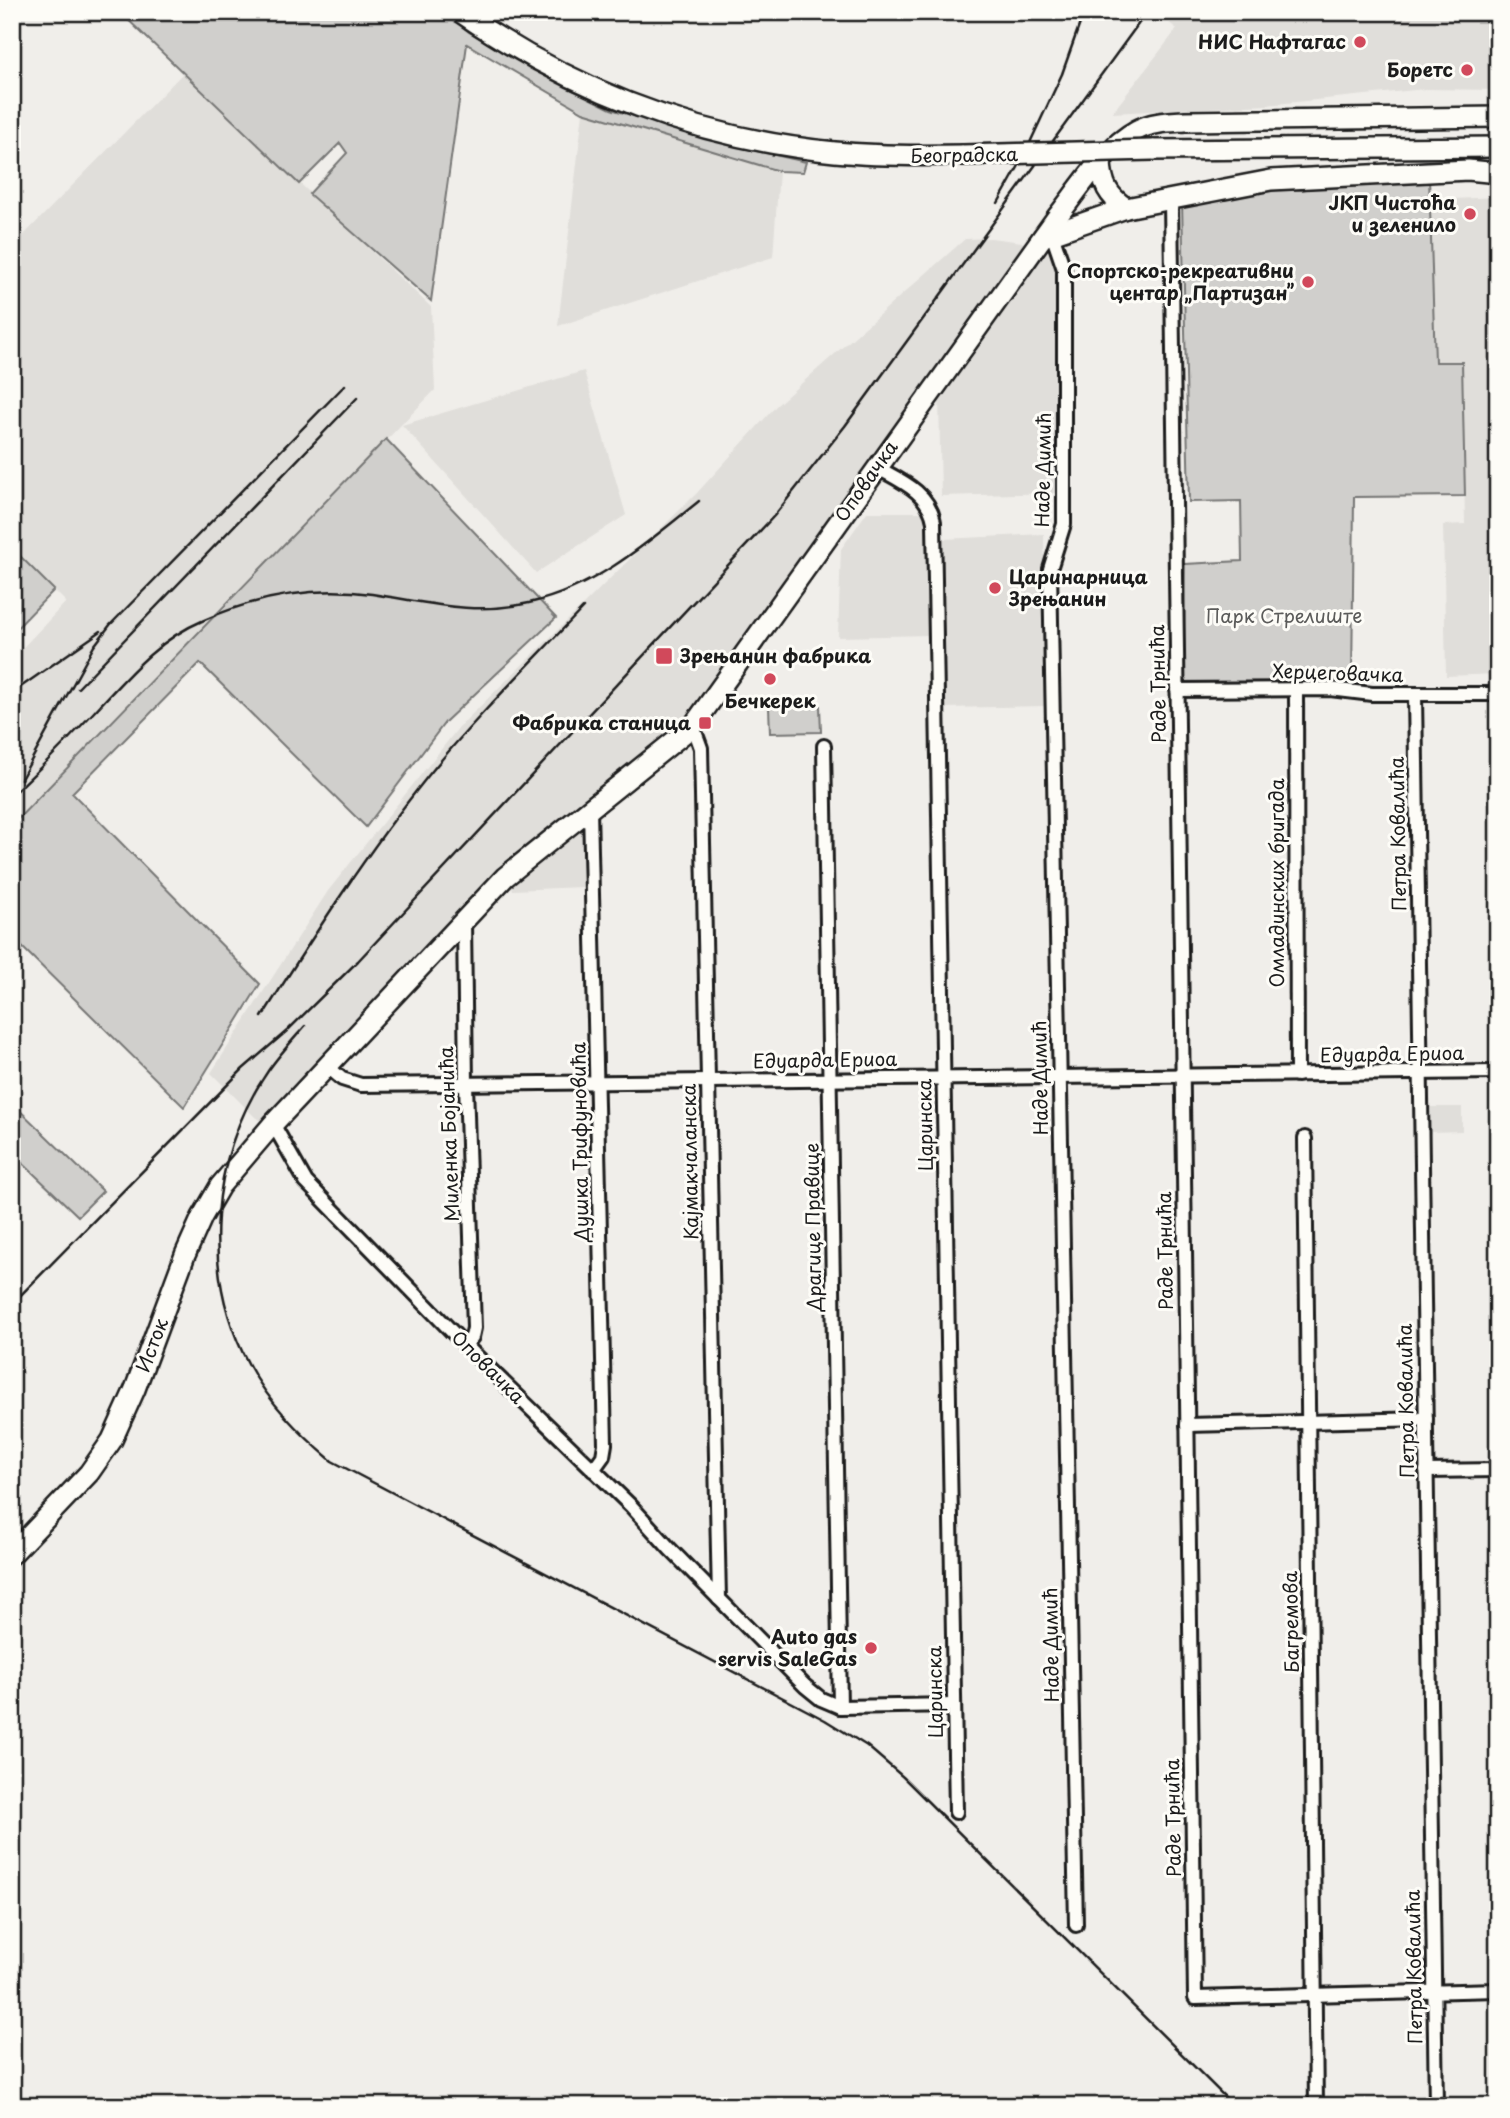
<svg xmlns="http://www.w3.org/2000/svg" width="1510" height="2118" viewBox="0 0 1510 2118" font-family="'Playpen Sans',sans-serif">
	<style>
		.built { fill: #e0deda }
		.green { fill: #d0cfcc; stroke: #767674; stroke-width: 2 }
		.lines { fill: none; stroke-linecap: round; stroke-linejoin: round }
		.minor-casing { stroke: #1c1c1c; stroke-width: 18 }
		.primary-casing { stroke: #1c1c1c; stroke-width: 24 }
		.minor { stroke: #fdfcf7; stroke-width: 12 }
		.primary { stroke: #fdfcf7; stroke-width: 19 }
		.rail { stroke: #1c1c1c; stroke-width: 2.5 }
		.primary-bridge-casing { stroke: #1c1c1c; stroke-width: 24; stroke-linecap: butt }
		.primary-bridge { stroke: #fdfcf7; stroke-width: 19 }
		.poi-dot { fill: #d1495b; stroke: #fdfcf7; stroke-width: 2.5 }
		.labels { text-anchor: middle; stroke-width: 6; stroke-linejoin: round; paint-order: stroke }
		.poi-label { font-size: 19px; font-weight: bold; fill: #1c1c1c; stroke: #fdfcf7; text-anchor: end }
		.street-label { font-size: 19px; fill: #1c1c1c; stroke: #fdfcf7 }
		.park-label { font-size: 19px; fill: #5b5b5a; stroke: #fdfcf7 }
	</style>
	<rect width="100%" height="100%" fill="#f0eeea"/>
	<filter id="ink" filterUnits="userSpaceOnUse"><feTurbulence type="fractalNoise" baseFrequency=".0143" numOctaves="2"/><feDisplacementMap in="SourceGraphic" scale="14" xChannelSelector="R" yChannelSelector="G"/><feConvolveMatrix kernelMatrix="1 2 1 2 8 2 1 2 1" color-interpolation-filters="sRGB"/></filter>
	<g filter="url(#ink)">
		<!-- built -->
		<g class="built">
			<path d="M1163,12H1498V90L1425,89L1266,105L1112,113L1177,29L1161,16Z"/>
			<path d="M183,73L431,307L435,390L12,825V659L66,602L12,548V247Z"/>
			<path d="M583,112L779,171L773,257L558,326Z"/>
			<path d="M1498,197V674L1446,676L1443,525L1465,524L1462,362L1435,363L1430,200Z"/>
			<path d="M991,238L1022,242L1026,248L987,298L687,717L503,866L458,911L273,1111L264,1118L259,1120L255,1117L211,1073L328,891L459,727L696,494L777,405L965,239Z"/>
			<path d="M1049,249L1059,271L1058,493L941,496L939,396L1038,257Z"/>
			<path d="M584,371L626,515L536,573L402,425Z"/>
			<path d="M867,512H926L931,635L838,637L841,549Z"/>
			<path d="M1044,534L1046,706L942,708L940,588L943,539Z"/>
			<path d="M583,826L582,887L513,890L509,879Z"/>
			<path d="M1431,1107H1462V1131L1431,1132Z"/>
		</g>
		<!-- green -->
		<g class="green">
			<path d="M120,12H444L469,32L567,87L611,109L726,144L806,162L803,172L779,171L583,112L467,44L431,301L309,194L347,153L340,143L299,184Z"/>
			<path d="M1429,177L1435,362H1462L1465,496L1354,497L1352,683L1183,684L1185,564L1242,561L1241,501L1189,502L1182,202L1274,188L1302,190L1333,182Z"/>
			<path d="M386,439L556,618L446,721L366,827L200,663L72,793L260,984L184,1107L12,937V825Z"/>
			<path d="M12,548L54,590L12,633Z"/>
			<path d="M820,706L821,732L770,733L769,707Z"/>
			<path d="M12,1103L103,1191L78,1216L12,1153Z"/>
		</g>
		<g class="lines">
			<!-- minor casing -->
			<g class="minor-casing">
				<g id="minor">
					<path d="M1171,201L1195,1998L1498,1990"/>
					<path d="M1052,234L1064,269V524L1050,569L1076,1925"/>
					<path d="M876,467C901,481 929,492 934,522L956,1812"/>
					<path d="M1177,690L1330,689L1372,694H1498"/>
					<path d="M1296,691L1297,1075"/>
					<path d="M1415,695L1436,2106"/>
					<path d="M693,726L701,748L719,1599"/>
					<path d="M824,746L840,1707"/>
					<path d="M590,809L605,1444L603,1456L593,1470"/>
					<path d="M464,920L466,1084L474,1328L472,1337L465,1345"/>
					<path d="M327,1066L342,1079L361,1085L1498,1072"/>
					<path d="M273,1124L306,1182L465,1345L631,1506L670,1549L805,1686L821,1699L840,1707L954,1705"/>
					<path d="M1305,1138L1316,2106"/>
					<path d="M1187,1425L1426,1419"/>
					<path d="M1426,1471L1498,1470"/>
				</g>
			</g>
			<!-- primary casing -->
			<g class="primary-casing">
				<g id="primary">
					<path d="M460,12C572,90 699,139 835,152C877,156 920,156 963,155"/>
					<path d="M1153,150L1498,147"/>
					<path d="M1101,162C1102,184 1108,196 1126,208"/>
					<path d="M1043,237L1126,208L1271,180L1468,170L1498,173"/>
					<path d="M12,1554L89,1473L112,1440L135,1389L185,1255L202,1217L220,1186L273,1124L505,877L693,726L1057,217C1080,188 1104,148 1137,130C1152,122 1169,122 1185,121L1498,117"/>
				</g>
			</g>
			<!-- minor -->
			<use href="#minor" class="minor"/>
			<!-- primary -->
			<use href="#primary" class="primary"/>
			<!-- rail -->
			<g class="rail">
				<path d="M998,203L1021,162L1062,74L1084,12"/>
				<path d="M12,670L16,666"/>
				<path d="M78,688L357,398"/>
				<path d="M12,693L101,631"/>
				<path d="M21,779L94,646L110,625L345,385"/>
				<path d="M12,795C40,769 67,741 94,712C126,678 157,640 202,621C255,597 313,586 372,594C426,602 473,616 529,603C596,588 647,543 699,501"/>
				<path d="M262,1017C314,935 367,852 428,776C476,717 531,663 583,608"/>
				<path d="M305,1026C292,1041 279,1055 268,1071C210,1156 199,1273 249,1365C269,1403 299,1433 332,1461L825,1720L867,1746L903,1777L1234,2106"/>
				<path d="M12,1304L243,1069L288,1030L358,961L774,516L845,426L1147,12"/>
			</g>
			<!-- primary-bridge casing -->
			<g class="primary-bridge-casing">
				<path id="primary-bridge" d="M963,155L1153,150"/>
			</g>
			<!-- primary-bridge -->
			<use href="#primary-bridge" class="primary-bridge"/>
		</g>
	</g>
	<!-- markers -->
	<g class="poi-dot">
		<circle cx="1360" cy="42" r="7"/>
		<circle cx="1467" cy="70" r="7"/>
		<circle cx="1470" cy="214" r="7"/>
		<circle cx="1308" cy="282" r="7"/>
		<circle cx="995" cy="588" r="7"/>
		<rect x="655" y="647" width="18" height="18" rx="3.5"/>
		<circle cx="770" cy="679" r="7"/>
		<rect x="698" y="716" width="14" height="14" rx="3.5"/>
		<circle cx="871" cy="1648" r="7"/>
	</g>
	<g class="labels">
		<!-- poi labels -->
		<g class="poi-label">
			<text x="1346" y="49">НИС Нафтагас</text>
			<text x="1453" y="77">Боретс</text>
			<text x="1456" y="210">ЈКП Чистоћа<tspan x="1456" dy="22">и зеленило</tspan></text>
			<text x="1294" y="278">Спортско-рекреативни<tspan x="1294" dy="22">центар „Партизан”</tspan></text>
			<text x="1009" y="584" text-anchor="start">Царинарница<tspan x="1009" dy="22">Зрењанин</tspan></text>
			<text x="680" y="663" text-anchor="start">Зрењанин фабрика</text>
			<text x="770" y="708" text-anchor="middle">Бечкерек</text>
			<text x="691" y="730">Фабрика станица</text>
			<text x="857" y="1644">Auto gas<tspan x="857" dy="22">servis SaleGas</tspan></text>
		</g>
		<!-- street labels -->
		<g class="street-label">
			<text transform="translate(964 155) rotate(-1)" y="7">Београдска</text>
			<text transform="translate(1043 470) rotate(-89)" y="7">Наде Димић</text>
			<text transform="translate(866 481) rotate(-55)" y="7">Оповачка</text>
			<text transform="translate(1338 673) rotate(2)" y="7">Херцеговачка</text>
			<text transform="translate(1158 684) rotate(-91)" y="7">Раде Трнића</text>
			<text transform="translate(1398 834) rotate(-91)" y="7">Петра Ковалића</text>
			<text transform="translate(1277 883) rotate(-90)" y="7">Омладинских бригада</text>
			<text transform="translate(1392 1054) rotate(-1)" y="7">Едуарда Ериоа</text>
			<text transform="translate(825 1060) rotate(-1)" y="7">Едуарда Ериоа</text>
			<text transform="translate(1040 1078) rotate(-91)" y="7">Наде Димић</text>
			<text transform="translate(925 1125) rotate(-91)" y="7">Царинска</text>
			<text transform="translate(449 1134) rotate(-92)" y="7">Миленка Бојанића</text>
			<text transform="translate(580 1142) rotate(-91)" y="7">Душка Трифуновића</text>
			<text transform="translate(690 1162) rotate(-91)" y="7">Кајмакчаланска</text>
			<text transform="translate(813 1227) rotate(-91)" y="7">Драгице Правице</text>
			<text transform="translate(1165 1251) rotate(-91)" y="7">Раде Трнића</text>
			<text transform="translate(152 1345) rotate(-69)" y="7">Исток</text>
			<text transform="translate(488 1367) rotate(45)" y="7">Оповачка</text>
			<text transform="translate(1406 1401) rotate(-91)" y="7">Петра Ковалића</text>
			<text transform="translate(1291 1622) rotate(-91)" y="7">Багремова</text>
			<text transform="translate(1051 1645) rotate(-91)" y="7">Наде Димић</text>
			<text transform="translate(935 1692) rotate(-91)" y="7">Царинска</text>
			<text transform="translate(1173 1818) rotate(-91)" y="7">Раде Трнића</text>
			<text transform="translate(1414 1967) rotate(-91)" y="7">Петра Ковалића</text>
		</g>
		<!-- park labels -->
		<g class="park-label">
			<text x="1284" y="623">Парк Стрелиште</text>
		</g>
	</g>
	<!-- margin -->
	<rect width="1510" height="2118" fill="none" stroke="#fdfcf7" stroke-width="42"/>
	<rect x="21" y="21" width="1468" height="2076" fill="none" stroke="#1c1c1c" stroke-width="2.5" filter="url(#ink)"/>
</svg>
